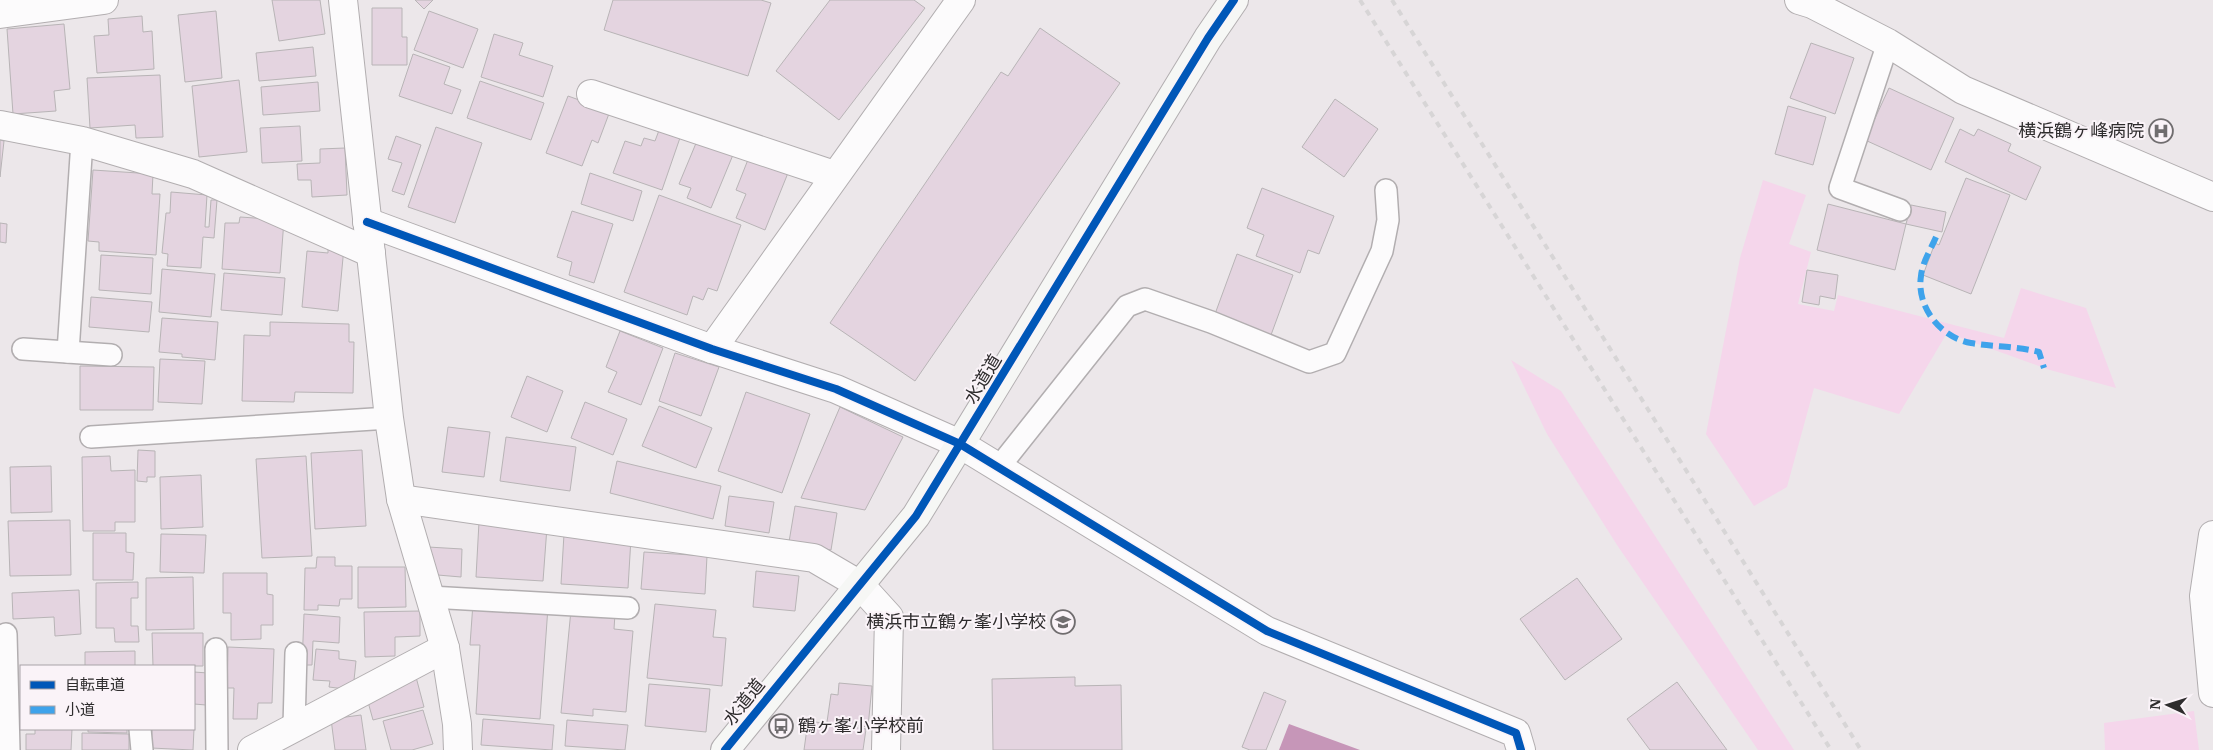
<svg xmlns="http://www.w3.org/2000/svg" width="2213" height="750" viewBox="0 0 2213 750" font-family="'IBM Plex Serif','Noto Sans JP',serif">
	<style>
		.green { fill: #f5d6eb }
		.water { fill: #c696b8 }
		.building { fill: #e4d4e0; stroke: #b8b4b6 }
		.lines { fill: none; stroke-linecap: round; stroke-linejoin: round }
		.lane-casing { stroke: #b2aeb0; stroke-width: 24 }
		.street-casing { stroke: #b2aeb0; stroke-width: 30 }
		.secondary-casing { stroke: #b2aeb0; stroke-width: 30 }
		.lane { stroke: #fcfbfc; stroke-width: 21 }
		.street { stroke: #fcfbfc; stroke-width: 28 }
		.secondary { stroke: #f6f7f5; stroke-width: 28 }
		.rail { stroke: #d7d5d6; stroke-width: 4; stroke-dasharray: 6 6; stroke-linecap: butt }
		.quiet { stroke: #3ea3eb; stroke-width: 6; stroke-dasharray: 12 6; stroke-linecap: butt }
		.cycleway-casing { stroke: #faf3f8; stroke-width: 11 }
		.cycleway { stroke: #0057b8; stroke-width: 8 }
		.labels { text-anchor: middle; stroke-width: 4; stroke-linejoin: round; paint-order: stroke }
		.poi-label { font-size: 18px; fill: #2e2c2d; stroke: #faf3f8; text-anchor: end }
		.street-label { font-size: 18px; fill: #2e2c2d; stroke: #faf3f8 }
	</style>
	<rect width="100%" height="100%" fill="#ece7ea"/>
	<!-- green -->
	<g class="green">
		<path d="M1763,180L1806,195L1789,244L1811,252L1798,304L1834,311L1838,295L2004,338L2021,288L2086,308L2116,388L2050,370L1947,333L1899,414L1814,388L1787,487L1754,506L1706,434L1740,258Z"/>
		<path d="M1511,360L1561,391L1794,750H1758L1617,545L1547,434Z"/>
		<path d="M2194,711L2199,750H2105L2104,723Z"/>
	</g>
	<!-- water -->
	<path class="water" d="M1289,724L1360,750H1279Z"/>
	<!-- building -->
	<g class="building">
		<path d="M272,0H320L325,34L279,41Z"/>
		<path d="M415,0H433L424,9Z"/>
		<path d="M613,0H761L771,3L748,76L604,30Z"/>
		<path d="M830,0H914L925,8L839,120L776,71Z"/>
		<path d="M372,8H402V37H407V65H372Z"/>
		<path d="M216,11L222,78L185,82L178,15Z"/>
		<path d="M429,11L478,29L463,68L414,50Z"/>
		<path d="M142,16L143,32L152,31L154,69L97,73L94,36L109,35L108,19Z"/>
		<path d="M64,24L70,89L54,91L56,111L13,114L7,29Z"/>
		<path d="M1040,28L1120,83L915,381L830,323L1001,72L1008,76Z"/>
		<path d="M494,34L523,43L519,55L553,66L543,97L481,77Z"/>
		<path d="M1811,43L1854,58L1835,114L1790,98Z"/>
		<path d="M313,47L316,76L259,81L256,53Z"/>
		<path d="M413,54L450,67L444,84L461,90L452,114L399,96Z"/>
		<path d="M160,75L163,137L136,138L135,125L90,128L87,78Z"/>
		<path d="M239,80L247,152L199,157L192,86Z"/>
		<path d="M480,81L544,103L531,140L467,118Z"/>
		<path d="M318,82L320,111L263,115L261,87Z"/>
		<path d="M1889,88L1954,118L1931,170L1865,140Z"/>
		<path d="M568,96L610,111L598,143L592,140L582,166L546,153Z"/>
		<path d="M1335,99L1378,129L1344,177L1302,147Z"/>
		<path d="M1788,106L1826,117L1813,165L1775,154Z"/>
		<path d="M661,125L682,132L662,190L613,173L625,141L641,146L644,138L655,141Z"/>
		<path d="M300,126L302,161L262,163L260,128Z"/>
		<path d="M436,127L482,143L455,223L408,207Z"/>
		<path d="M1960,129L1974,136L1978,129L2011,144L2008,151L2041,167L2026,200L1945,162Z"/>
		<path d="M396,136L421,145L404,195L392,191L402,163L388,159Z"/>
		<path d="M699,136L735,150L711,208L687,198L691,188L679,184Z"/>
		<path d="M0,140L4,141L0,177Z"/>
		<path d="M345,148L347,195L312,197L311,180H298L297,164L320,163V149Z"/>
		<path d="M751,152L790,168L765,230L736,218L746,194L736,190Z"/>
		<path d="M93,170L153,174L152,194H160L156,255L99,251V242L88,241Z"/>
		<path d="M590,173L642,191L633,221L581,204Z"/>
		<path d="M1966,178L2010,195L1971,294L1923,275L1935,243L1939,245Z"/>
		<path d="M1262,188L1334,216L1319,254L1308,250L1300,273L1256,256L1264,235L1247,228Z"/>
		<path d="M171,192L207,195L205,227H209L211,200H217L214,238L203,237L201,268L167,266L168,254L162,253L166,213H170Z"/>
		<path d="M659,195L741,225L717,291L708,288L703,300L693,296L687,315L624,292Z"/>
		<path d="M1828,204L1906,224L1895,270L1817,250Z"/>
		<path d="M1911,205L1946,212L1942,232L1906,224Z"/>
		<path d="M572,211L613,224L594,283L569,275L572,262L557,257Z"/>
		<path d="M240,217L284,220L280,273L222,269L225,223H239Z"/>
		<path d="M0,223L7,224L6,243L0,242Z"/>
		<path d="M328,245L344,247L338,311L302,307L307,251L328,253Z"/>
		<path d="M1237,254L1293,275L1271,335L1215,314Z"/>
		<path d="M101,255L153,258L151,294L99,290Z"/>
		<path d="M162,269L215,274L211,317L159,312Z"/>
		<path d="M1807,270L1838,275L1835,299L1820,296L1819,305L1802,302Z"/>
		<path d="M224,273L285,278L282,315L221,310Z"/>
		<path d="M91,297L152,302L149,332L89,327Z"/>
		<path d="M162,318L218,322L215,360L182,357V354L159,352Z"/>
		<path d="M270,322L349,324V342H354L353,393L295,392L294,402L242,401L244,335L270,336Z"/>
		<path d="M620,331L663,348L641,405L608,392L617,372L606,367Z"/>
		<path d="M675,353L719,367L701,416L659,401Z"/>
		<path d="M160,359L205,361L202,404L158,402Z"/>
		<path d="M80,366L154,367L153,410H80Z"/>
		<path d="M527,376L563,391L547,432L511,417Z"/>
		<path d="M746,392L810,414L782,493L718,471Z"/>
		<path d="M585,402L627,419L613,455L571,438Z"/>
		<path d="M659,406L712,428L696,468L642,446Z"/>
		<path d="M840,407L903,437L865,510L801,498Z"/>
		<path d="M448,427L490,432L484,477L442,472Z"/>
		<path d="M506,437L576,447L570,491L500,481Z"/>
		<path d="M138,450L155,451V477H147V482L137,481Z"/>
		<path d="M362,450L366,526L315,529L311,453Z"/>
		<path d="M110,456L111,471L135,470V522H115V531H83L82,457Z"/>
		<path d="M306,456L312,556L262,558L256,459Z"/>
		<path d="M617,461L721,486L713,519L610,493Z"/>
		<path d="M51,466L52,512L11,513L10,467Z"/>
		<path d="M201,475L203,527L161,529L160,477Z"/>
		<path d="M729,496L774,502L769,533L725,526Z"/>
		<path d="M795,506L837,513L831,550L789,542Z"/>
		<path d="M70,520L71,575L10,576L8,521Z"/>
		<path d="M479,522L547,527L543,581L476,577Z"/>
		<path d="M93,533H126V552L134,553L133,580H93Z"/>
		<path d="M161,534L206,535L204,573L160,572Z"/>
		<path d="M564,534L631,538L628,588L561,584Z"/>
		<path d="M428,547L462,549L461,577L426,574Z"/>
		<path d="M644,552L707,556L705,594L641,589Z"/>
		<path d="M317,557H335V566H352V599H340L339,606L318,605V610H304L305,568H316Z"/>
		<path d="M358,567H405L406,607L358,608Z"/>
		<path d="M756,571L799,576L795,611L753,607Z"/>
		<path d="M223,573H267V594L273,595V625H261V639L231,640V613H223Z"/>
		<path d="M193,577L194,629L146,630V578Z"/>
		<path d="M1577,578L1622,639L1565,680L1520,619Z"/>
		<path d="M138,582V598H131V626H138L139,642H115L114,628H96V583Z"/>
		<path d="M79,590L81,634L55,636L54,617L13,619L12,593Z"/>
		<path d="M473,603L548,607L540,719L476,714L480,645H470Z"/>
		<path d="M655,604L716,610L713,637L726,638L722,686L647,678Z"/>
		<path d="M571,610L615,614L614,629L633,631L626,712L593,709V716L561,713Z"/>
		<path d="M420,611V636L395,637V656L365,657L364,612Z"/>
		<path d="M304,614L340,617L339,643L313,641L312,665H302Z"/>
		<path d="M152,633H203V666H153Z"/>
		<path d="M228,647L274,649L272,703H258L257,719H233L234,688H227Z"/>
		<path d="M316,649L339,651V659L356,661L353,690L329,687L330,681L313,680Z"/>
		<path d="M135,651V666H71H85V652Z"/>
		<path d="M194,672L208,673L206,705L194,704Z"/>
		<path d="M416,677L424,707L373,720L365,691Z"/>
		<path d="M1075,677V686L1121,685L1122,750H993L992,679Z"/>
		<path d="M1677,682L1727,750H1650L1627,719Z"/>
		<path d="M839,683L872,686L868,727L827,722L831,694L838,695Z"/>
		<path d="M649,684L710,689L706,732L645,726Z"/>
		<path d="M1264,692L1286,701L1266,750H1250L1242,747Z"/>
		<path d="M423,710L433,744L412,750H391L383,721Z"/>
		<path d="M361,715L366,750H335L331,719Z"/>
		<path d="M483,719L554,725L552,750L481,745Z"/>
		<path d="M567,720L628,725L625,750L565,746Z"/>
		<path d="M808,721L866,729L863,750H804Z"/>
		<path d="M35,729H72L71,750H26V734H35Z"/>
		<path d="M88,729H127V733L88,732Z"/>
		<path d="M152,729H194L193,750L151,748Z"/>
		<path d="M82,733L129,734V750H82Z"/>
	</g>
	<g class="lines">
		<!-- lane casing -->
		<g class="lane-casing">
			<g id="lane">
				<path d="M1888,43L1840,188L1900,210"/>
				<path d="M23,349L111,355"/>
				<path d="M68,352L82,141"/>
				<path d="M91,437L389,418"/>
				<path d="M999,467L1127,306L1145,299L1211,322L1309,362L1335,353L1382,251L1388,220L1386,190"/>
				<path d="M430,597L628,608"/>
				<path d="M6,634L9,750"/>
				<path d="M216,649L217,750"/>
				<path d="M294,726L296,653"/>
				<path d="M140,729L142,750"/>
			</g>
		</g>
		<!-- street casing -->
		<g class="street-casing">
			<g id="street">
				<path d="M343,0L389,418L401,499L445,648L457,724L458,750"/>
				<path d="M1799,0L1812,4L1888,43L1963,90L2213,197"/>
				<path d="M0,14L104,0"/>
				<path d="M591,94L834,175"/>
				<path d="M0,125L82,141L193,174L371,253"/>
				<path d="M367,222L712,349L836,389L960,444L1267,631L1516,733L1521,750"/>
				<path d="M712,349L961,0"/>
				<path d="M401,499L814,558L860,585L889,617L886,750"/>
				<path d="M2213,535L2204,596L2213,693"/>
				<path d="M252,750L445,648"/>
			</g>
		</g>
		<!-- secondary casing -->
		<g class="secondary-casing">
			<path id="secondary" d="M725,750L916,516L1208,38L1234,0"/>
		</g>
		<!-- lane -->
		<use href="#lane" class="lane"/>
		<!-- street -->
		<use href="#street" class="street"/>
		<!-- secondary -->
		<use href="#secondary" class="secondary"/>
		<!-- rail -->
		<g class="rail">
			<path d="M1360,0L1831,750"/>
			<path d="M1392,0L1861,750"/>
		</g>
		<!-- quiet -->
		<path class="quiet" d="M1936,237C1931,249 1922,263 1921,276C1916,307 1941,338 1971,343C1994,347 2016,346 2039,352L2044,368"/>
		<!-- cycleway casing -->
		<g class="cycleway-casing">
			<g id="cycleway">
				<path d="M367,222L712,349L836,389L960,444L1267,631L1516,733L1521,750"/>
				<path d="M725,750L916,516L1208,38L1234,0"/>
			</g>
		</g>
		<!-- cycleway -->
		<use href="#cycleway" class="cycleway"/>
	</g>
	<!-- icons -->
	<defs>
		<g id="hospital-ring" transform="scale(1.25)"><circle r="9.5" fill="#faf3f8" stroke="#706d6f" stroke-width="1.5"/><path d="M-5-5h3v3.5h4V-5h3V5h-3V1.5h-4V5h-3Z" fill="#706d6f"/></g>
		<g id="school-ring" transform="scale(1.25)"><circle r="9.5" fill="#faf3f8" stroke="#706d6f" stroke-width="1.5"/><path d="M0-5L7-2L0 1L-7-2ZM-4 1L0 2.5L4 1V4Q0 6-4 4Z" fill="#706d6f"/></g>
		<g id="bus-ring" transform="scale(1.25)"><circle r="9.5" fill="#faf3f8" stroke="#706d6f" stroke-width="1.5"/><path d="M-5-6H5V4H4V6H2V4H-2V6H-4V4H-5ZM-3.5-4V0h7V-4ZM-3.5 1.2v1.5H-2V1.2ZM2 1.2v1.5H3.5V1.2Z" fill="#706d6f"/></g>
	</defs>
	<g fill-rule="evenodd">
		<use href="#hospital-ring" x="2161" y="131"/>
		<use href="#school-ring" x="1063" y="622"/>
		<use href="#bus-ring" x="781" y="726"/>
	</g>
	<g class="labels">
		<!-- poi labels -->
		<g class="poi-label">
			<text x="2144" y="137">横浜鶴ヶ峰病院</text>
			<text x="1046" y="628">横浜市立鶴ヶ峯小学校</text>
			<text x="798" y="732" text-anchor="start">鶴ヶ峯小学校前</text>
		</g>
		<!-- street labels -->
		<g class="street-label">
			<text transform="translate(983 379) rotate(-59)" y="6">水道道</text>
			<text transform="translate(744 702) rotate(-51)" y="6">水道道</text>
		</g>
	</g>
	<!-- legend -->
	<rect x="20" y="665" width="175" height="65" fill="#faf3f8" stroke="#a8a3a7"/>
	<rect x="30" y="681" width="25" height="8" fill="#0057b8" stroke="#a8a3a7"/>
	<text x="65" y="690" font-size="15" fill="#2e2c2d">自転車道</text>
	<rect x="30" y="706" width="25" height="8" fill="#3ea3eb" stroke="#a8a3a7"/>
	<text x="65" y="715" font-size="15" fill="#2e2c2d">小道</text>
	<!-- north arrow -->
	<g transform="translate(2168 705) rotate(274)" stroke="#faf3f8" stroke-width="4" paint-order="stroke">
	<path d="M0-4L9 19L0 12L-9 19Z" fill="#2e2c2d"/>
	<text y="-8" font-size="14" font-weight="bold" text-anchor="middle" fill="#2e2c2d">N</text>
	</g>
</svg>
